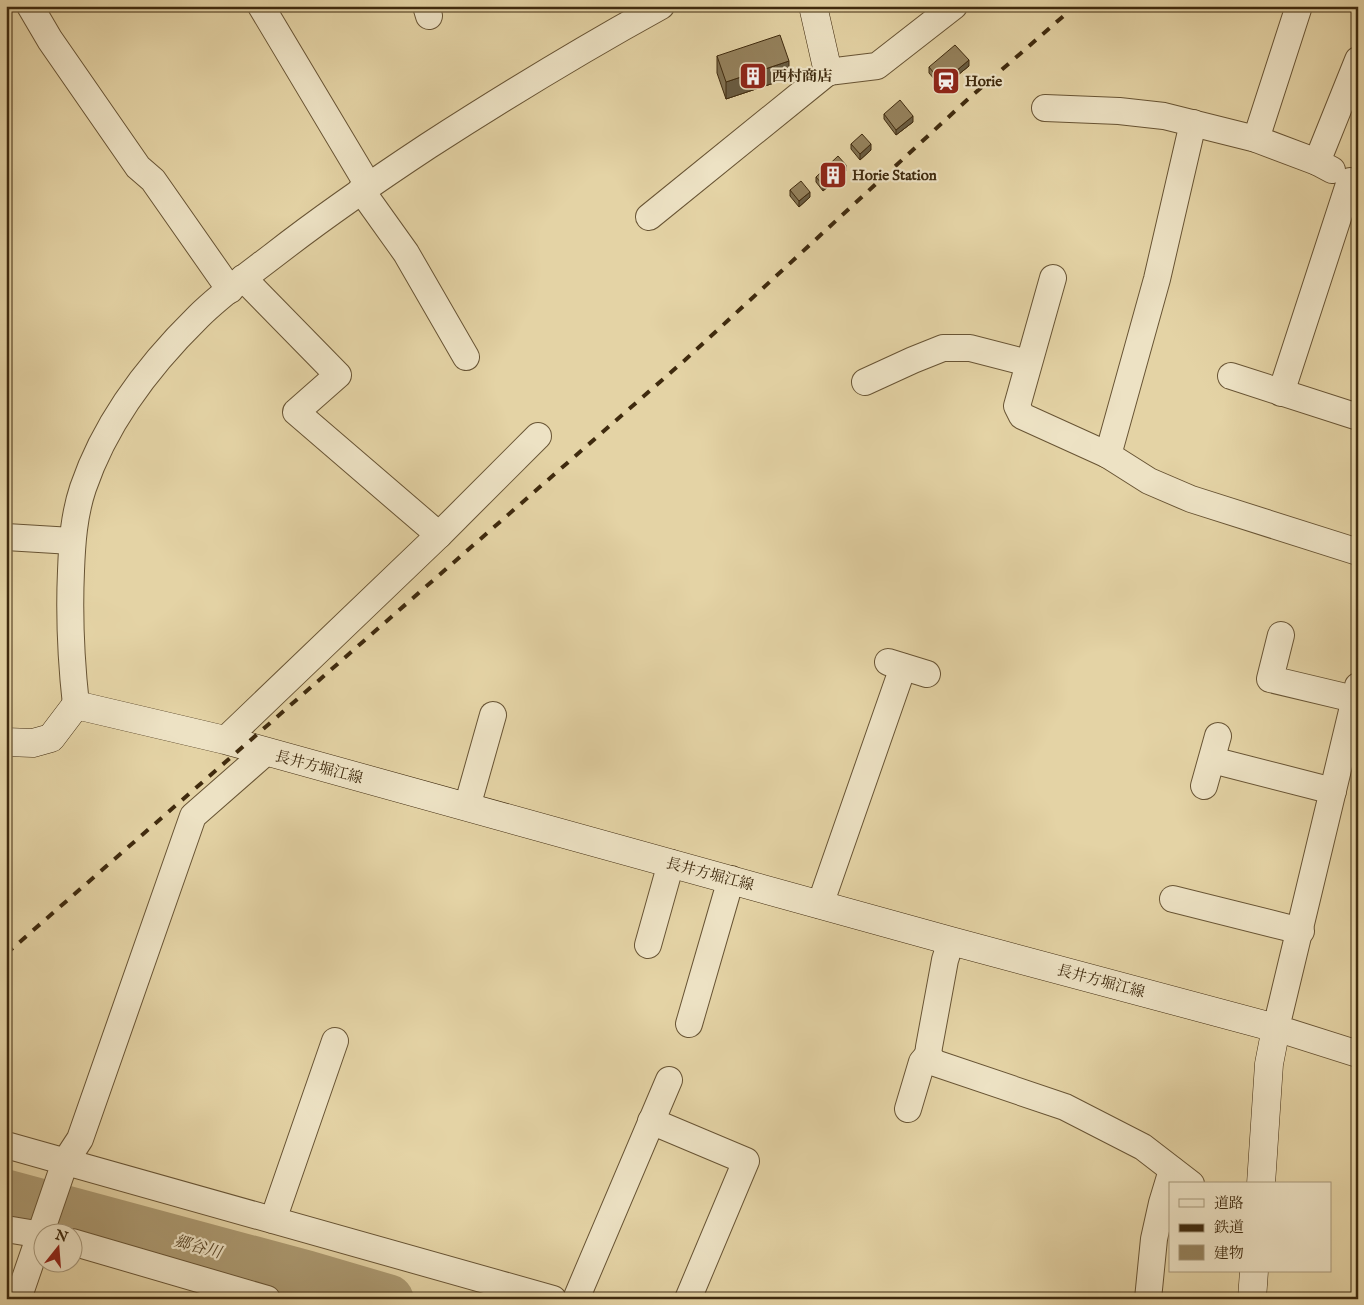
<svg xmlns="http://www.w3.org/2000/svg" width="1364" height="1305" viewBox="0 0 1364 1305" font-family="'IM FELL English','Noto Serif JP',serif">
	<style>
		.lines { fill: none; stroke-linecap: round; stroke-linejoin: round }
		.river { stroke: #ac9a72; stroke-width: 49 }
		.street-casing { stroke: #685434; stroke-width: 28 }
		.secondary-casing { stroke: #3f2a0e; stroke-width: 29 }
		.street { stroke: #ede2c4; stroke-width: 26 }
		.secondary { stroke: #ede2c4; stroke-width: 28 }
		.rail { stroke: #3f2a0e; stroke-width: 4; stroke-dasharray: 9 9; stroke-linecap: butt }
		.wall { fill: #807050; stroke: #3f2a0e }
		.shaded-wall { fill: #685b41; stroke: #3f2a0e }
		.building { fill: #95825d; stroke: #3f2a0e }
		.labels { text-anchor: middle; stroke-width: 4.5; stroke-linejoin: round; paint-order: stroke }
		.poi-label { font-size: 15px; font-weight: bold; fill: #3f2a0e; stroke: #ede2c4; text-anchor: start }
		.street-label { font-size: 15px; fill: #3f2a0e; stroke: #ede2c4 }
		.water-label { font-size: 16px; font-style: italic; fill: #5a4627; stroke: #ede2c4 }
	</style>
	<rect width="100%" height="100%" fill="#e4d3a5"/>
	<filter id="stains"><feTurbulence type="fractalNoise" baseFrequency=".004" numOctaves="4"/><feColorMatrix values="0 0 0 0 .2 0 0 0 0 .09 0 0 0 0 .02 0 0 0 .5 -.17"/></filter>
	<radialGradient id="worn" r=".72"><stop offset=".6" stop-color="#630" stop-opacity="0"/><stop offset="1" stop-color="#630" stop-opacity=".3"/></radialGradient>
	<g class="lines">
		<!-- river -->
		<path class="river" d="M6,1194L307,1275L389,1299"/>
		<!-- street casing -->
		<g class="street-casing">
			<g id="street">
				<path d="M30,6L50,40L138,167L153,180L230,290"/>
				<path d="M261,6L368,185"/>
				<path d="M426,6L429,16"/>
				<path d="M1045,108L1119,111L1164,116L1256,139L1317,162"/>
				<path d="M1256,139L1299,6"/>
				<path d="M1332,170L1317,162L1358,60"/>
				<path d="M361,190L406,253L466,357"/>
				<path d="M649,217L828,72L877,66L954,6"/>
				<path d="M1053,278L1017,406L1022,416L1108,455L1149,481L1191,499L1358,552"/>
				<path d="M1231,376L1358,417"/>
				<path d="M865,382L913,360L943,348H970L1028,363"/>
				<path d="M1281,393L1350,181L1358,183"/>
				<path d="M1108,455L1157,279L1193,123"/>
				<path d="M439,535L538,436"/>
				<path d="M6,537L72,541"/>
				<path d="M1281,635L1270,679L1354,699"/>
				<path d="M888,662L927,674"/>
				<path d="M1358,686L1276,1028L1358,1054"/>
				<path d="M76,705C71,660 69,616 71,571C72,543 74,515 83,488C105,423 149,365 198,317C221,294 248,275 274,255C324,216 375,181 428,146C504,97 581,50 661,6"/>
				<path d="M225,740L439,535L296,412L338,375L243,278"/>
				<path d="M1212,760L1333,791"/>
				<path d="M1204,786L1218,736"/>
				<path d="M467,807L493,715"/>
				<path d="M1173,899L1301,931"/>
				<path d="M820,905L903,667"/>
				<path d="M951,941L945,960L929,1047L928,1055L935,1063L1065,1107L1143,1147L1191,1184"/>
				<path d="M648,945L671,863"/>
				<path d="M689,1024L731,879"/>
				<path d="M908,1109L922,1062L928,1055"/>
				<path d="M651,1121L746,1161L688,1299"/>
				<path d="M6,1145L553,1299"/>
				<path d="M273,1220L335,1041"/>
				<path d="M6,1229L42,1235"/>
				<path d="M72,1242L267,1299"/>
				<path d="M18,1299L65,1162L80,1139L193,816L266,752"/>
				<path d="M576,1299L669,1080"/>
				<path d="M1148,1299L1154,1239L1162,1203L1172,1170"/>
			</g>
		</g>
		<!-- secondary casing -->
		<g class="secondary-casing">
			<g id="secondary">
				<path d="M813,6L828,72"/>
				<path d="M6,742L33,743L51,738L76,705L225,740L951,941L1276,1028L1269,1064L1261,1184"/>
				<path d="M1252,1299L1254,1271"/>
			</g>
		</g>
		<!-- street -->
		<use href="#street" class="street"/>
		<!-- secondary -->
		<use href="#secondary" class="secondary"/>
		<!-- rail -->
		<path class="rail" d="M6,954L685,360L967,100L1075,6"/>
	</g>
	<!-- wall -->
	<g class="wall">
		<path d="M717,56L789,78L726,99L717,73Z"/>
		<path d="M969,66L942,88L929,73V67Z"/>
		<path d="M884,114L913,122L896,135L884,119Z"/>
		<path d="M851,144L871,150L860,160L851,149Z"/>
		<path d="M846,171L823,191L816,182V177Z"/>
		<path d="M790,190L810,197L799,207L790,196Z"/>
	</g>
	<!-- shaded-wall -->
	<g class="shaded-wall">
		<path d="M969,60V66L942,88V83Z"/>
		<path d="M789,61V78L726,99V82Z"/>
		<path d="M913,116V122L896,135V130Z"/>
		<path d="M871,144V150L860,160V154Z"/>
		<path d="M846,165V171L823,191V185Z"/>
		<path d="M810,192V197L799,207V201Z"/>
	</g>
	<!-- building -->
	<g class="building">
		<path d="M780,35L789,61L726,82L717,56Z"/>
		<path d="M955,45L969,60L942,83L929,67Z"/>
		<path d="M900,100L913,116L896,130L884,114Z"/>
		<path d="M862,134L871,144L860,154L851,144Z"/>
		<path d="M838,156L846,165L823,185L816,177Z"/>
		<path d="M801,181L810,192L799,201L790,190Z"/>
	</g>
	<!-- icons -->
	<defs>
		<g id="building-square" transform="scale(1.4375)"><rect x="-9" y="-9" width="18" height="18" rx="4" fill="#8f2418" stroke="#ede2c4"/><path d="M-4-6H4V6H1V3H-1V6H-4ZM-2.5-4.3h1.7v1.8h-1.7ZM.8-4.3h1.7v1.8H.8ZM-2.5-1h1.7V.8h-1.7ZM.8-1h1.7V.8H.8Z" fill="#fff"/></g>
		<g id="station-square" transform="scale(1.4375)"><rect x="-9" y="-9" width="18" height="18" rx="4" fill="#8f2418" stroke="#ede2c4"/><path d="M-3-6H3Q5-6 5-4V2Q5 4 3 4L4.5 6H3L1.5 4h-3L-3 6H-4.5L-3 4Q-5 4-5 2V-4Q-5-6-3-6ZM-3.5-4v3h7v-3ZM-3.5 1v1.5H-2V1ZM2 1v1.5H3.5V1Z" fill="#fff"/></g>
	</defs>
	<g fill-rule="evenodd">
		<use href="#building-square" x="753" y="76"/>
		<use href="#station-square" x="946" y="81"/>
		<use href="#building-square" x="833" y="175"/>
	</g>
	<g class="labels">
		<!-- poi labels -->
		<g class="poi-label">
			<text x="772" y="81">西村商店</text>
			<text x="965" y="86">Horie</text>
			<text x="852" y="180">Horie Station</text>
		</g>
		<!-- street labels -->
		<g class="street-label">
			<text transform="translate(319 767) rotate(15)" y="5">長井方堀江線</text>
			<text transform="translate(710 874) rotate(15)" y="5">長井方堀江線</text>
			<text transform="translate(1101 981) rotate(15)" y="5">長井方堀江線</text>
		</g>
		<!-- water labels -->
		<g class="water-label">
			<text transform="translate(198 1246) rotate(15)" y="6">郷谷川</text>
		</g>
	</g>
	<!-- margin -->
	<rect width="1364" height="1305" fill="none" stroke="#e4d3a5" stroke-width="25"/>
	<rect x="8" y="8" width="1349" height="1290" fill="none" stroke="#3f2a0e" stroke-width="2.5"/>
	<rect x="12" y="12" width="1339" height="1280" fill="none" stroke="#3f2a0e"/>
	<!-- legend -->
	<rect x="1169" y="1182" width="162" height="90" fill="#ede2c4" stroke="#a7987b"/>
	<rect x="1179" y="1199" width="25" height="8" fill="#ede2c4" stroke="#a7987b"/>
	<text x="1214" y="1208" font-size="15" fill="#3f2a0e">道路</text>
	<rect x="1179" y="1224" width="25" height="8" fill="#3f2a0e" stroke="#a7987b"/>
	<text x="1214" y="1232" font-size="15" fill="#3f2a0e">鉄道</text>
	<rect x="1179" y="1245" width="25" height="15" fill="#95825d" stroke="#a7987b"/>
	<text x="1214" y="1258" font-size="15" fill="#3f2a0e">建物</text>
	<!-- north arrow -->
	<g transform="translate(58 1248) rotate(17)"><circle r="24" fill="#ede2c4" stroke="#a7987b"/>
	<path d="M0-4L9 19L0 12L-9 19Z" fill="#8f2418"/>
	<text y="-8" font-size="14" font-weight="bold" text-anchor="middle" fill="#3f2a0e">N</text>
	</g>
	<rect width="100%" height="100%" filter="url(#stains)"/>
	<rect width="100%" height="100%" fill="url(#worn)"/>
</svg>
